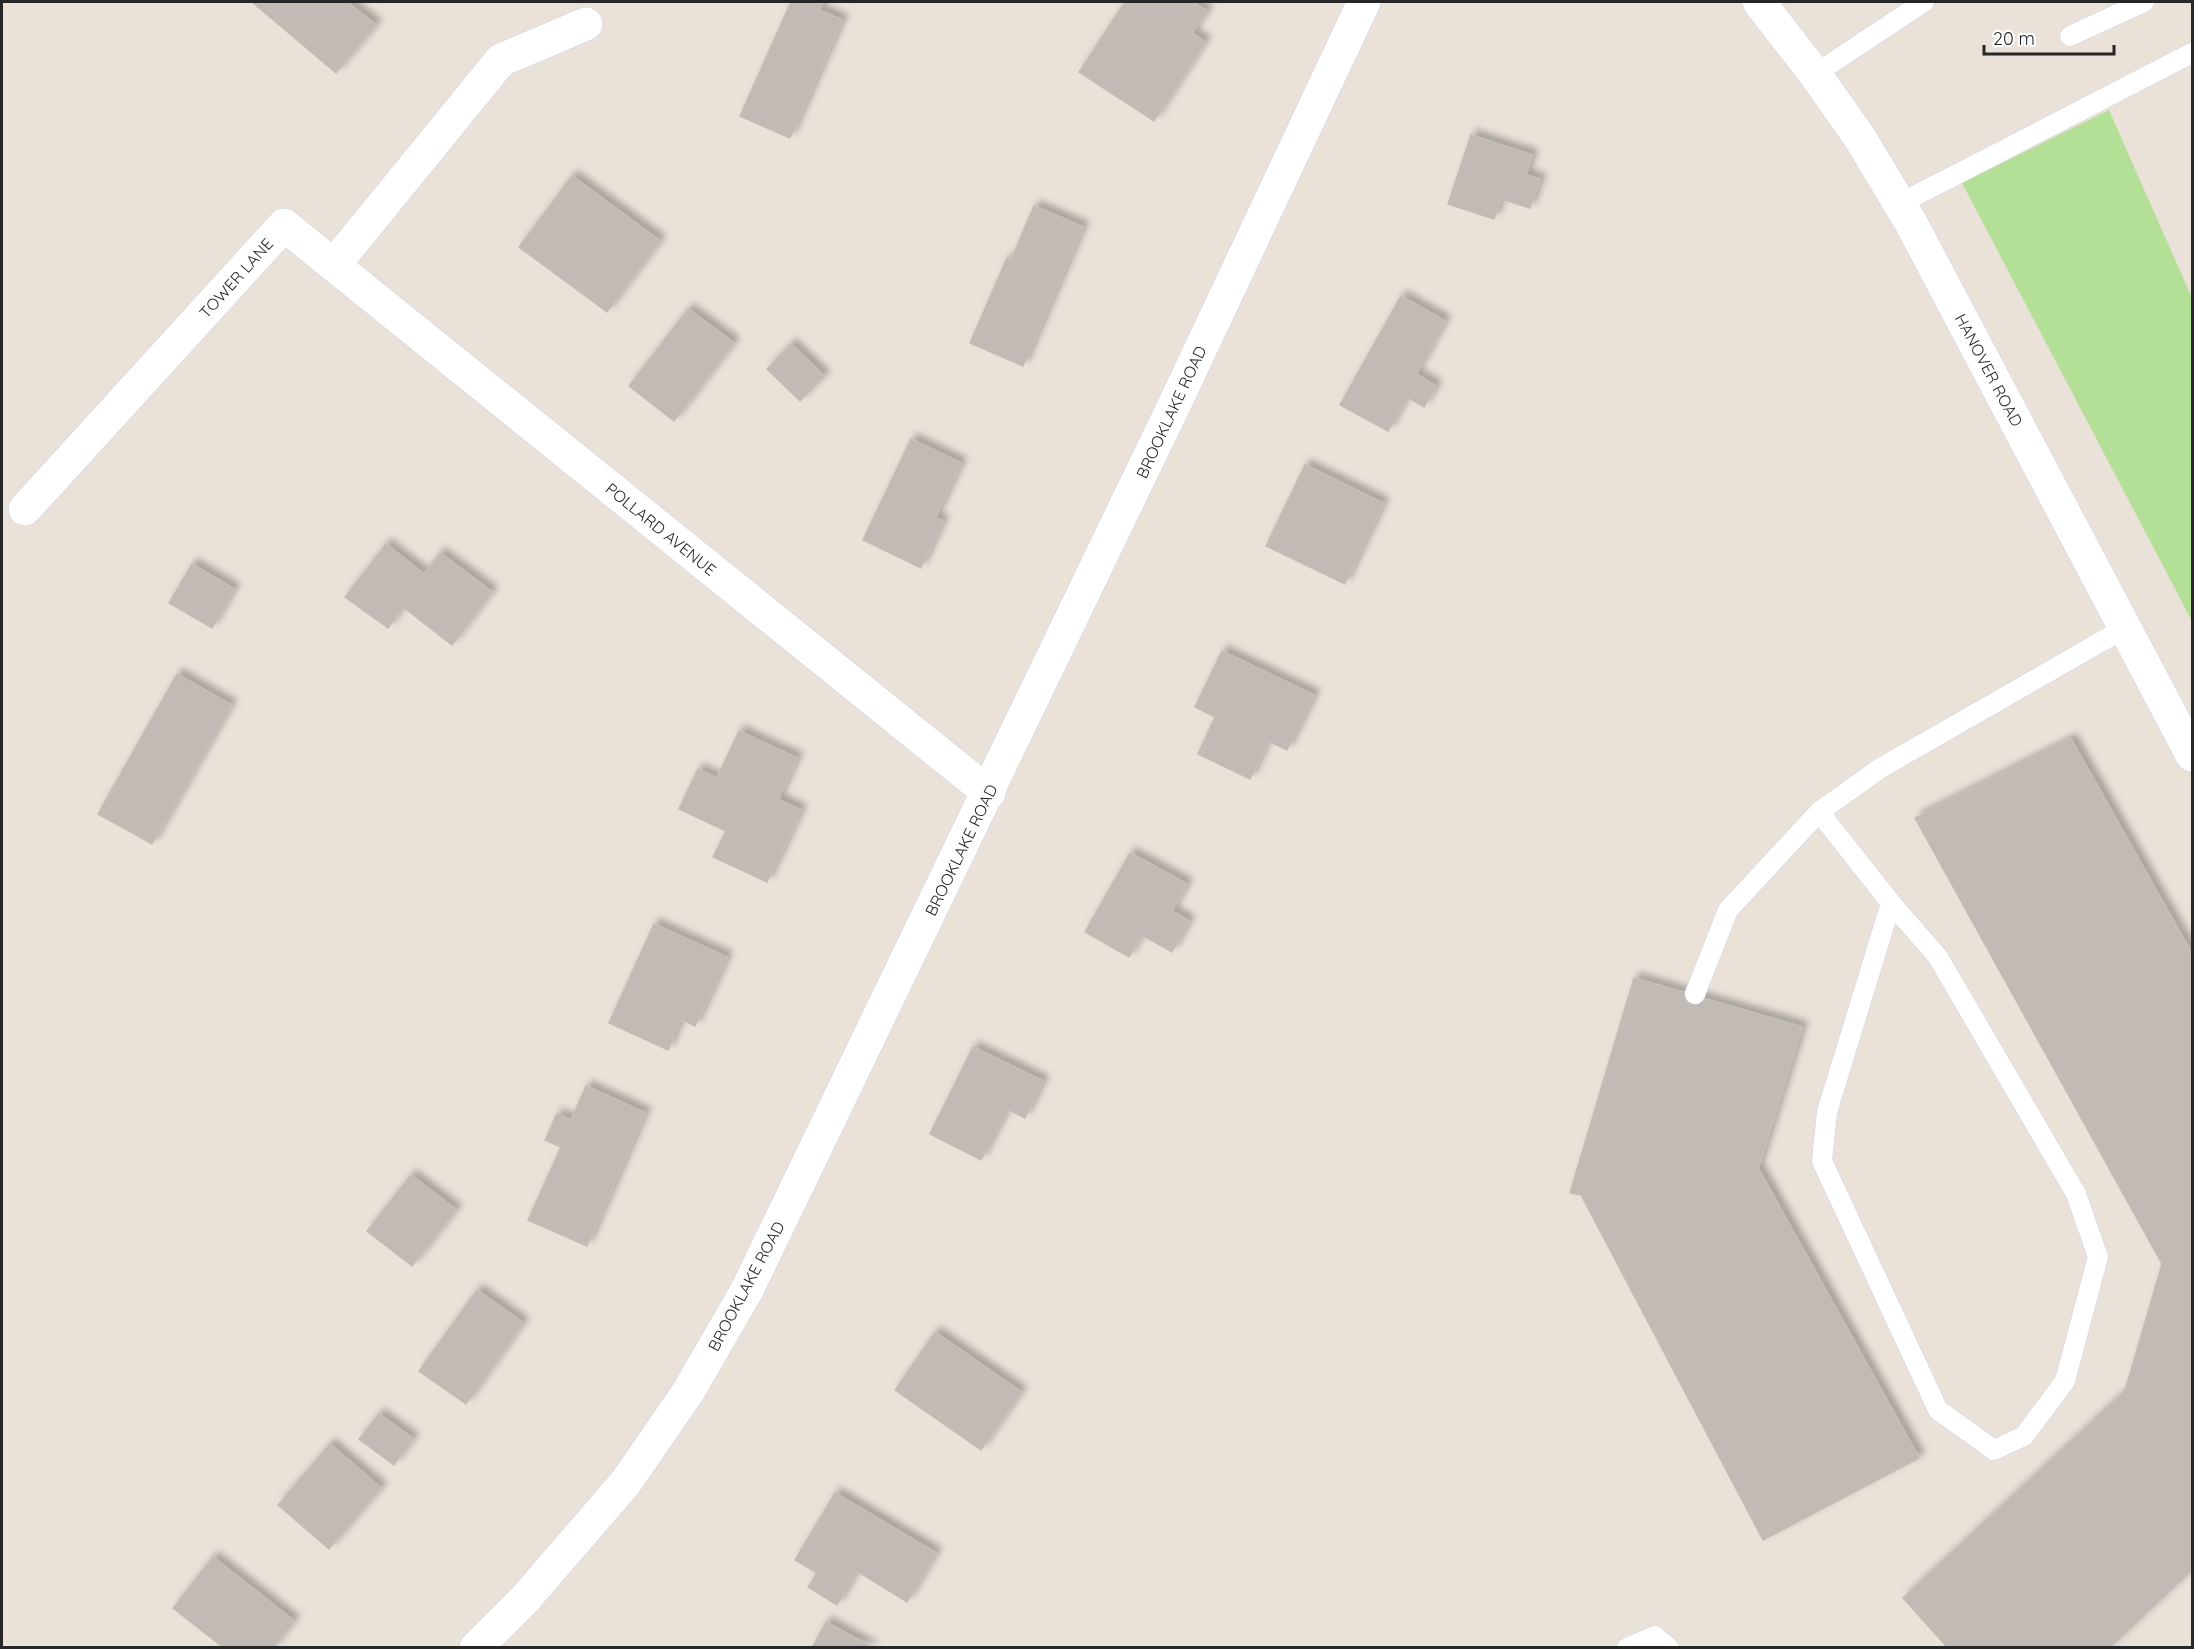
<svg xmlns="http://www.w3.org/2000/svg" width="2194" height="1649" viewBox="0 0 2194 1649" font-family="Quicksand,sans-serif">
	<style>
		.green { fill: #b3e096 }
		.building { fill: #c2bbb5; stroke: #c4bdb3; stroke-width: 1.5; filter: url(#shadow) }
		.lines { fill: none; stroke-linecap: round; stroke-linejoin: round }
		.lane-casing { stroke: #ced2e0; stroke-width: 21 }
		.street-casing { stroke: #ced2e0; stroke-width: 34 }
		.secondary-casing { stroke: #ced2e0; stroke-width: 34 }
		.lane { stroke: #fff; stroke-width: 20 }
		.street { stroke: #fff; stroke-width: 33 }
		.secondary { stroke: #fff; stroke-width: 33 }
		.labels { text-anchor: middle; stroke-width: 4.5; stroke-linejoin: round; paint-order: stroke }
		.street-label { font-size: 16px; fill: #272727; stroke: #fff }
	</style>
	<defs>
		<filter id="shadow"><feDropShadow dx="5.5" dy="-5.5" stdDeviation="3" flood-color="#0004"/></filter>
	</defs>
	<rect width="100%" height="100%" fill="#eae1d9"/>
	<!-- green -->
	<path class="green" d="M2109,110L2192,298V621L1962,183Z"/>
	<!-- building -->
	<g class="building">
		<path d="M252,2H347L376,25L336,73Z"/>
		<path d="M791,2H823L819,10L842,20L790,138L740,116Z"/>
		<path d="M1125,2H1192L1207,11L1192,33L1205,42L1154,121L1079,72Z"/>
		<path d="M1471,135L1532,155L1526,175L1540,179L1530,208L1501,199L1494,219L1448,204Z"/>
		<path d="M572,176L660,241L607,312L519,247Z"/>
		<path d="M1034,206L1083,227L1023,366L970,343L1007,258L1011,260Z"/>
		<path d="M1401,296L1445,321L1416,374L1436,386L1424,407L1407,397L1388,431L1340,405Z"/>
		<path d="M688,309L734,343L674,421L629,386Z"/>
		<path d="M791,344L824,376L800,401L767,369Z"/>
		<path d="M911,439L961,463L935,518L943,521L921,568L863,540Z"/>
		<path d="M1305,465L1383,503L1345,584L1266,546Z"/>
		<path d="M386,544L424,574L440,553L492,592L452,645L403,607L388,628L345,597Z"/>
		<path d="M192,564L234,589L212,628L169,603Z"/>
		<path d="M1222,651L1314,695L1287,750L1268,741L1250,779L1198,754L1215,717L1195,707Z"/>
		<path d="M177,674L231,705L152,844L98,814Z"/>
		<path d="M739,731L797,758L778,799L801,810L767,882L713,857L726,831L679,809L698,769L717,778Z"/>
		<path d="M2071,739L2192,954V1570L2109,1648H1948L1903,1598L2125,1391L2162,1264L1915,818Z"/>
		<path d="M1130,853L1187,884L1172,911L1189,921L1172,952L1142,935L1129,957L1085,932Z"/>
		<path d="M654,924L727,957L695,1026L681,1019L668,1050L609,1023Z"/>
		<path d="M1634,978L1802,1027L1758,1168L1919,1458L1763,1540L1581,1195L1570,1193Z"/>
		<path d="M973,1047L1043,1081L1025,1118L1007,1109L981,1160L930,1134Z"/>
		<path d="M586,1086L645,1113L587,1246L528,1220L561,1147L545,1140L557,1114L571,1120Z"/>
		<path d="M411,1175L456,1210L412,1266L367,1231Z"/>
		<path d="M477,1290L523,1323L466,1404L419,1371Z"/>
		<path d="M935,1332L1021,1392L981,1450L895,1390Z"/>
		<path d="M379,1414L413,1439L394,1465L359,1439Z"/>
		<path d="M330,1444L381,1488L329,1549L278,1505Z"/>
		<path d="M835,1493L936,1553L907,1602L857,1571L837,1605L808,1587L817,1573L795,1560Z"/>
		<path d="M213,1557L294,1621L273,1648H224L173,1608Z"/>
		<path d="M826,1622L873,1648H817L813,1646Z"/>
	</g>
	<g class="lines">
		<!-- lane casing -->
		<g class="lane-casing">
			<g id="lane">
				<path d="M2070,36L2144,2"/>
				<path d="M1815,74L1924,2"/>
				<path d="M1899,204L2192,53"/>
				<path d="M1819,812L1891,903L1938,957L2076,1194L2098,1257L2065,1381L2024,1436L1994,1450L1938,1410L1822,1161L1827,1112L1891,903"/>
				<path d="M1695,994L1728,910L1819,812L1879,769L2125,628"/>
				<path d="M1627,1648L1655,1636L1669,1648"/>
			</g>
		</g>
		<!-- street casing -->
		<g class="street-casing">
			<g id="street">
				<path d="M334,265L501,60L586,24"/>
				<path d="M25,509L284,225L989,793"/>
			</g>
		</g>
		<!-- secondary casing -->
		<g class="secondary-casing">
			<g id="secondary">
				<path d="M1759,2L1815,74L1860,138L1911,223L2192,755"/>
				<path d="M476,1648L525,1599L626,1482L688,1392L747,1290L1178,397L1364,2"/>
			</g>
		</g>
		<!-- lane -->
		<use href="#lane" class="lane"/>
		<!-- street -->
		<use href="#street" class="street"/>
		<!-- secondary -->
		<use href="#secondary" class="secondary"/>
	</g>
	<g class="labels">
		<!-- street labels -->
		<g class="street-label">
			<text transform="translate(236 278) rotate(-48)" y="6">TOWER LANE</text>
			<text transform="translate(1989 370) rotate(62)" y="6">HANOVER ROAD</text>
			<text transform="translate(1171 412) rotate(-65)" y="6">BROOKLAKE ROAD</text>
			<text transform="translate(661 529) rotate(39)" y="6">POLLARD AVENUE</text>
			<text transform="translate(961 850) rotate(-64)" y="6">BROOKLAKE ROAD</text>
			<text transform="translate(746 1286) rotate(-62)" y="6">BROOKLAKE ROAD</text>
		</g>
	</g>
	<!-- border -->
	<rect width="2194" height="1649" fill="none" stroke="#272727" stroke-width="6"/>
	<!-- scale -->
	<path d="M1984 45v9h130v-9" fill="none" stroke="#272727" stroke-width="3"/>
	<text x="1993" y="45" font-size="18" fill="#272727" stroke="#ffffff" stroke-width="4.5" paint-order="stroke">20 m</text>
</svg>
